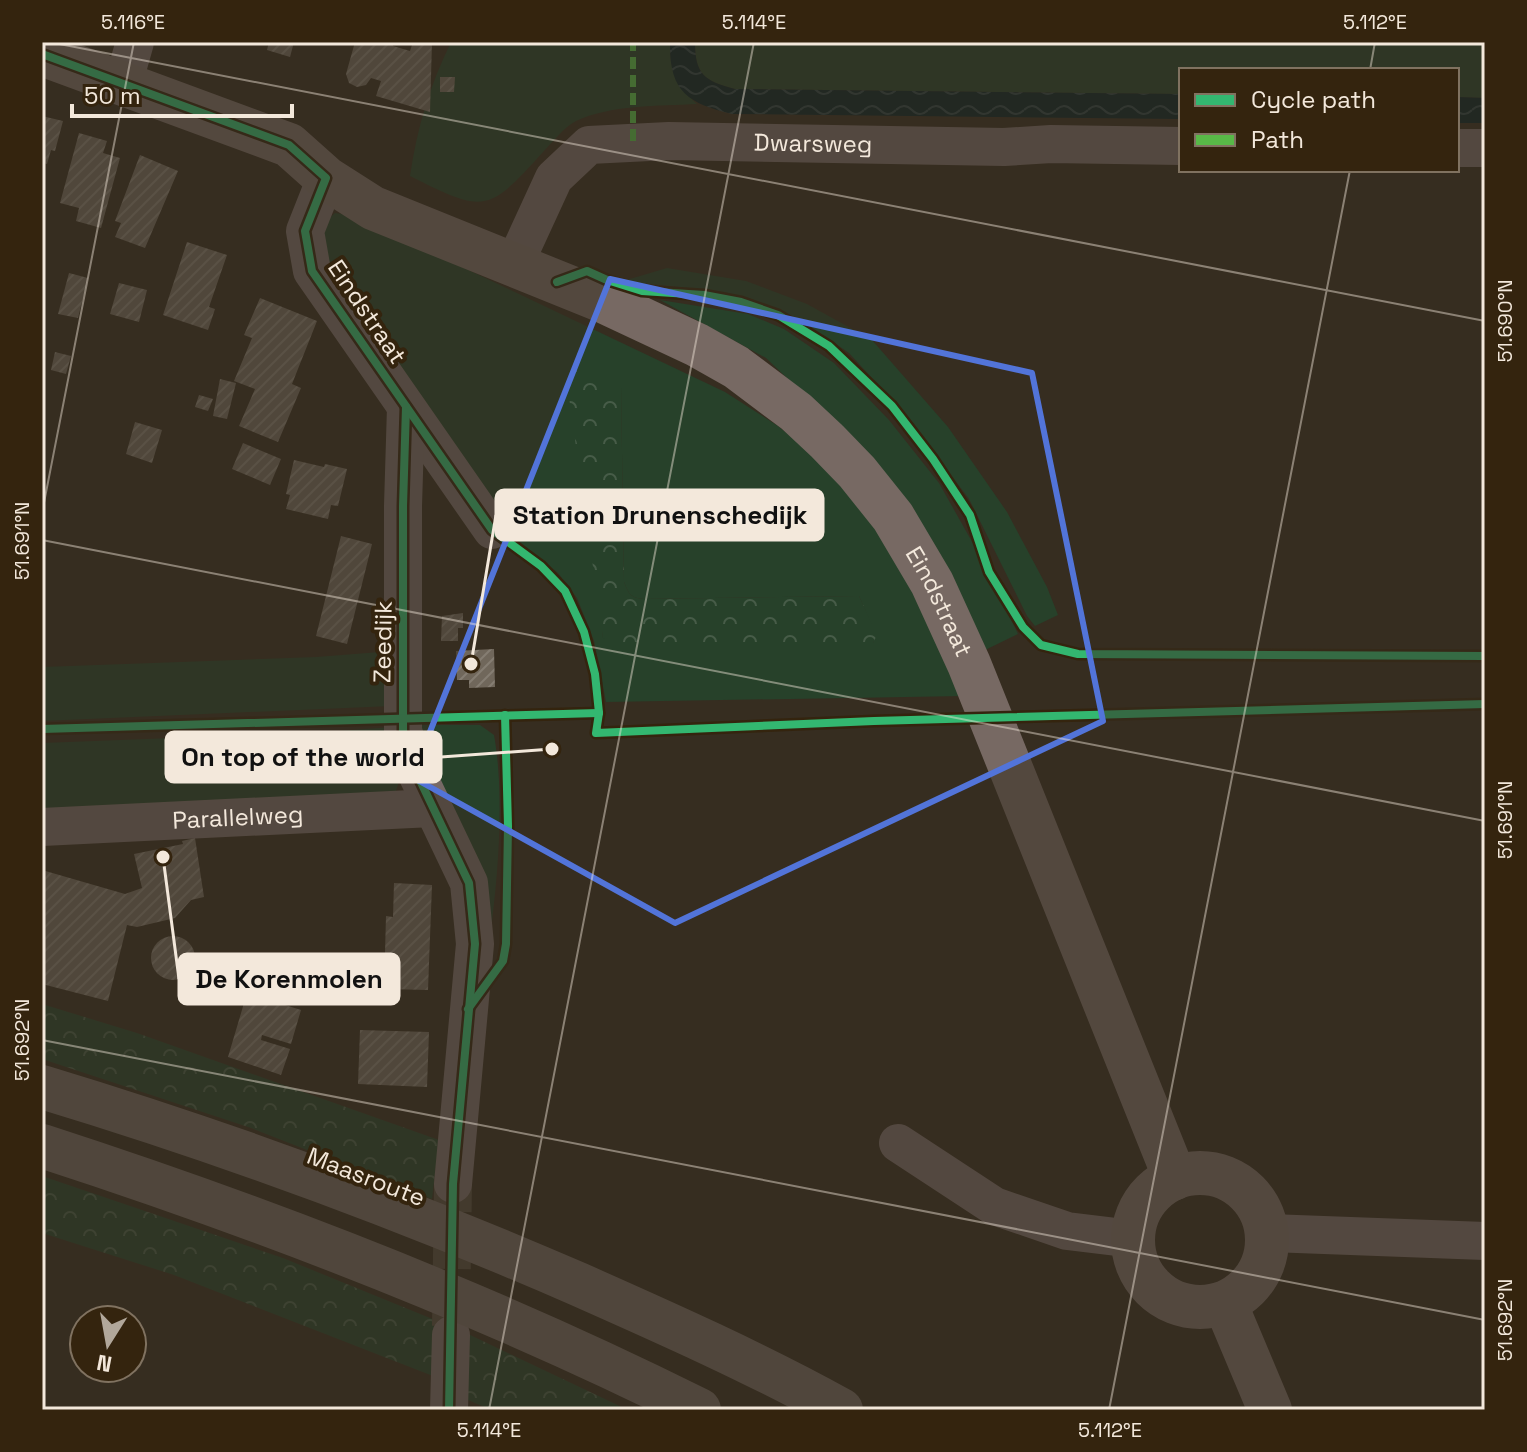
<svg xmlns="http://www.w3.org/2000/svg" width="1527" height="1452" viewBox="0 0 1527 1452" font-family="'Space Grotesk',sans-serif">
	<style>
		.grass { fill: #27412a; fill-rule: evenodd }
		.forest { fill: url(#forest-crowns) }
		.water { fill: url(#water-waves) }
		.building { fill: url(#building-hatch) }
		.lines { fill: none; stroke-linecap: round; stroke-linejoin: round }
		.minor-tunnel { stroke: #52493c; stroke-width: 38; stroke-dasharray: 38 19; stroke-linecap: butt }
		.minor { stroke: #776966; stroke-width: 38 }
		.major { stroke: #776963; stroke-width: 44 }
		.highway { stroke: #70655e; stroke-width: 44 }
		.quiet { stroke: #58b947; stroke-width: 6; stroke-dasharray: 12 6; stroke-linecap: butt }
		.cycleway-casing { stroke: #34240e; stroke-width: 13 }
		.cycleway { stroke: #33b770; stroke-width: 8 }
		.marked { fill: none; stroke: #5274d9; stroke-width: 6; stroke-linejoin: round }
		.ticks { fill: none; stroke: #f3e8db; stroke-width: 2; stroke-opacity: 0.45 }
		.labels { text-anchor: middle; stroke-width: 8; stroke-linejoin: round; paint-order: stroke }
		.street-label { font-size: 24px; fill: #f3e8db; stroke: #34240e }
		.leader { fill: none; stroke: #f3e8db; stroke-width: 3 }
		.callout-dot { fill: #f3e8db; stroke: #34240e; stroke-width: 3 }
		.callout { fill: #f3e8db; stroke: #f3e8db; stroke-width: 3 }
		.callout-label { font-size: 26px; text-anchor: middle; font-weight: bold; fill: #111 }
		.neatline { fill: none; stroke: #f3e8db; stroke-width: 3 }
		.ticks-label { font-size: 20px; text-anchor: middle; fill: #f3e8db }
	</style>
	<defs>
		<pattern id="forest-crowns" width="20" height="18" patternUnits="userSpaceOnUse" patternTransform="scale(2)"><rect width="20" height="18" fill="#27412a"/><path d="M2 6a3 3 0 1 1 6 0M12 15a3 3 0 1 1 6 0" fill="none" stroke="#475c48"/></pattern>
		<pattern id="water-waves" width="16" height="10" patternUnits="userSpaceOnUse" patternTransform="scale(2)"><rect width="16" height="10" fill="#092225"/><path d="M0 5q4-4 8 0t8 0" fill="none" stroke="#2d4244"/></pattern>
		<pattern id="building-hatch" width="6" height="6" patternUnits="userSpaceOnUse" patternTransform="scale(2)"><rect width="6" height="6" fill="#70675b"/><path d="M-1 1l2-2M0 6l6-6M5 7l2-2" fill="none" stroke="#857d72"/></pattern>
	</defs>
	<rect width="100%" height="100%" fill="#362d20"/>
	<!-- grass -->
	<g class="grass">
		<path d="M451,42H670C670,72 675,83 697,104C660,106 609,105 576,121C564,127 553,142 544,151C488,213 485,214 410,176C417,128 430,85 451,42Z"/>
		<path d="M695,42H1485V98L1457,97V70H1181V94L735,89C705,81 695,75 695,42Z"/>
		<path d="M335,213L355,216L725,392L778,426L820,460L896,548L964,696L606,702L594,641L577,598L558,573L504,529L322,276C321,255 316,228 335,213ZM579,354L621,388L624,582C629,594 630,598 644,599L859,596L876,635L873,643L603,638Z"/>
		<path d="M667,268L746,281L807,304L872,340L948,427L1007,512L1047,587L1058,615L1035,626L1027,616L969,499L904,413L849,353L801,320L766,304L724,292L623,281Z"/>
		<path d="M660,300L748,314L784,329L834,363L889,420L939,483L984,563L1018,634L981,652L831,420L766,358Z"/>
		<path d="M393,651L392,706L42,721V667L316,657Z"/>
		<path d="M417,725H480L494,735C505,796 498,876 490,937Z"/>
		<path d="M392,727L401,776L396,791L42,814V743L325,732Z"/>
	</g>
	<!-- forest -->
	<g class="forest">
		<path d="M579,353L621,387L624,582C629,594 630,598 644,599L859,596L877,635L873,643L662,651L603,638L568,390Z"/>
		<path d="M42,1004L137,1033L439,1140L432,1199L251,1128L42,1059Z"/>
		<path d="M42,1176L283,1258L435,1320L438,1378L174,1275L42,1233Z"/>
		<path d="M466,1333L628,1410H491L466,1399Z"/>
	</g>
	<!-- water -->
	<g class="water">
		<path d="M670,42H695C695,75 705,81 735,89L1181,94V119L732,114C688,103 669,92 670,42Z"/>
		<path d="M1457,97L1485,98V123H1457Z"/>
	</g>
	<!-- building -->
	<g class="building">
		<path d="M269,42H294L290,57L267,50Z"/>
		<path d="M355,42H394L393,46L410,51L413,42H432L430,112L376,96L381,81L371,78L366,85L357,87L349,83L346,74Z"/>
		<path d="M440,77H455L454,92H440Z"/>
		<path d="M42,116L63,121L55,151L51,150L47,164L42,163Z"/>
		<path d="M79,133L107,141L103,153L120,158L101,228L76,221L79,208L60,203Z"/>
		<path d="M140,155L178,171L145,248L115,237L121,223L115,221Z"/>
		<path d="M187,242L227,255L209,307L215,309L208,330L163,315Z"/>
		<path d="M69,273L88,278L78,318L58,314Z"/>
		<path d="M119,283L147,290L139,322L110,314Z"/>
		<path d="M260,298L317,321L292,384L301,388L278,442L239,426L255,389L234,381L252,338L244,335Z"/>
		<path d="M55,352L71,356L66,374L51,370Z"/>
		<path d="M220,379L236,383L227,419L213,416Z"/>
		<path d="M199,395L213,399L208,411L195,407Z"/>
		<path d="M135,422L162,430L152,463L126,454Z"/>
		<path d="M243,443L281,459L270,485L232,469Z"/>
		<path d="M294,460L324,467L325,464L347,469L338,506L331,505L328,519L286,509L290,495L286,494Z"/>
		<path d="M341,536L372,544L347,644L316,636Z"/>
		<path d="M463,613V628H458V641H441L442,616Z"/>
		<path d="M494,649L495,687L469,688V680H457L456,651Z"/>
		<path d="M195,838L204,897L191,900L175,918L137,927L127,925L108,1001L42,984V870L125,894L142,888L134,854L183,844L182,841Z"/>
		<path d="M394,883L432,885L428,990L384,989L386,916L393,917Z"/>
		<circle cx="173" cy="958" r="22"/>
		<path d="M247,993L301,1010L291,1044L262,1035L261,1040L290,1049L281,1075L228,1057Z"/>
		<path d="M360,1030L429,1032L427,1087L358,1084Z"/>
	</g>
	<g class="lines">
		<!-- minor-tunnel -->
		<path class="minor-tunnel" d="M451,1326L453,1184"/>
		<!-- minor -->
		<g class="minor">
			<path d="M123,84L135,42"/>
			<path d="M1457,148H1485"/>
			<path d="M326,178L305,231L312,271L492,530"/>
			<path id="s1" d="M514,265L554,178L589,145L669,141L1004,147L1051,144L1181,146"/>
			<path d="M406,407L403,506V731L417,774L469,883L475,944L453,1184"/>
			<path id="s2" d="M42,827L432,808"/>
			<path d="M898,1143L994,1206L1067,1231L1133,1239"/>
			<path d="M1267,1233L1485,1241"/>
			<path d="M449,1410L451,1335"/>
		</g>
		<!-- major -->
		<g class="major">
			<path id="s3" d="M42,54L289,145L326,178L373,208L601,300L697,345L736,367L796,412L827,441L857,472L893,517L932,583L969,664L1175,1178"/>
			<circle cx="1200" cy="1240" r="67"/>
			<path d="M1225,1303L1270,1410"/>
		</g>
		<!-- highway -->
		<g class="highway">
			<path d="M42,1087C224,1142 403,1208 578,1284C666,1323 756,1363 841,1410"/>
			<path d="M42,1146C267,1219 487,1304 699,1410"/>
		</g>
		<!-- quiet -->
		<path class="quiet" d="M633,141V42"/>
		<!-- cycleway casing -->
		<g class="cycleway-casing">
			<g id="cycleway">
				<path d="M42,54L289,145L326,178L305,231L312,271L492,530L541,566L565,591L584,632L595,674L599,713L596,733L874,721L1485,704"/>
				<path d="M557,282L587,271L607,280L642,291L704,295L741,302L778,315L829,346L892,406L933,459L970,515L989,572L1023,627L1041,645L1078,654L1485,656"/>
				<path d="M406,407L403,506V731L417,774L469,883L475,944L453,1184L449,1410"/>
				<path d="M42,729L599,713"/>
				<path d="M468,1009L503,961L506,944L508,826L505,715"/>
			</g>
		</g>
		<!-- cycleway -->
		<use href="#cycleway" class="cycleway"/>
	</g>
	<!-- marked area -->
	<path d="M0 0H1527V1452H0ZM610,279L1032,373L1103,721L675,923L412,777Z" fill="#362d20" fill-opacity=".55" fill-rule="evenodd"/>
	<path class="marked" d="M610,279L1032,373L1103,721L675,923L412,777Z"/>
	<!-- ticks -->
	<path class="ticks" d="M49,42L1485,321M1370,70L1375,42M42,513L134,42M42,540L1485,821M42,1040L1485,1320M489,1410L754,42M1109,1410L1350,170"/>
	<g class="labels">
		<!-- street labels -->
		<g class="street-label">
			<text dy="8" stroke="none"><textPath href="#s1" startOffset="368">Dwarsweg</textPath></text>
			<text transform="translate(367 312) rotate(56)" y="8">Eindstraat</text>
			<text dy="8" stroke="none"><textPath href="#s3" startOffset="1080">Eindstraat</textPath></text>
			<text transform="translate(383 642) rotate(-89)" y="8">Zeedijk</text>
			<text dy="8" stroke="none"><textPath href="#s2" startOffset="196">Parallelweg</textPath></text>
			<text transform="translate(366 1177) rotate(21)" y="8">Maasroute</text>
		</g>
	</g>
	<!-- callouts -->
	<path class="leader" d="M471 664L496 515M552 749L441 757M163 857L179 979"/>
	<g class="callout-dot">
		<circle cx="471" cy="664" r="8"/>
		<circle cx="552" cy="749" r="8"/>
		<circle cx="163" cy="857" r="8"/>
	</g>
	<g class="callout">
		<rect x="496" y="490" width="327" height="50" rx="8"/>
		<rect x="166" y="732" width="275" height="50" rx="8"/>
		<rect x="179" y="954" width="220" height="50" rx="8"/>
	</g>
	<g class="callout-label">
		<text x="660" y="524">Station Drunenschedijk</text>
		<text x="303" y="766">On top of the world</text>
		<text x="289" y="988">De Korenmolen</text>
	</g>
	<!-- border -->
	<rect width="1527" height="1452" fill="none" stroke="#34240e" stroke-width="88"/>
	<!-- legend -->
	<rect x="1179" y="68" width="280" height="104" fill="#34240e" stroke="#807260" stroke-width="2"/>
	<rect x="1195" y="94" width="40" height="12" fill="#33b770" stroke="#807260" stroke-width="2"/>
	<text x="1251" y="108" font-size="24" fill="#f3e8db">Cycle path</text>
	<rect x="1195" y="134" width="40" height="12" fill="#58b947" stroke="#807260" stroke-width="2"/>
	<text x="1251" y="148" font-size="24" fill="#f3e8db">Path</text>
	<!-- north arrow -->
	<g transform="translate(108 1344) rotate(191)"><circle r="38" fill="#34240e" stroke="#807260" stroke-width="2"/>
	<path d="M0-6L14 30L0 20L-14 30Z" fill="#b1a79a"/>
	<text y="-12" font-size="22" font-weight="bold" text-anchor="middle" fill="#f3e8db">N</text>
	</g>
	<!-- scale -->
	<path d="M72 104v12h220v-12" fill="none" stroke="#f3e8db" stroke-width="4"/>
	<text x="84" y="104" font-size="24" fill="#f3e8db" stroke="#34240e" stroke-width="6" paint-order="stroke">50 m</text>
	<rect x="44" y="44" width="1439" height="1364" class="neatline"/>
	<g class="ticks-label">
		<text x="133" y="29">5.116°E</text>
		<text x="754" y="29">5.114°E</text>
		<text x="1375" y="29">5.112°E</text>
		<text transform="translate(1505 321) rotate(-90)" y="7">51.690°N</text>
		<text transform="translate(22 541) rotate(-90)" y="7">51.691°N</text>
		<text transform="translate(1505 820) rotate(-90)" y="7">51.691°N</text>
		<text transform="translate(22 1040) rotate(-90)" y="7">51.692°N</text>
		<text transform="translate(1505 1320) rotate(-90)" y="7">51.692°N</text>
		<text x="489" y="1437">5.114°E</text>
		<text x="1110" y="1437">5.112°E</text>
	</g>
</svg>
